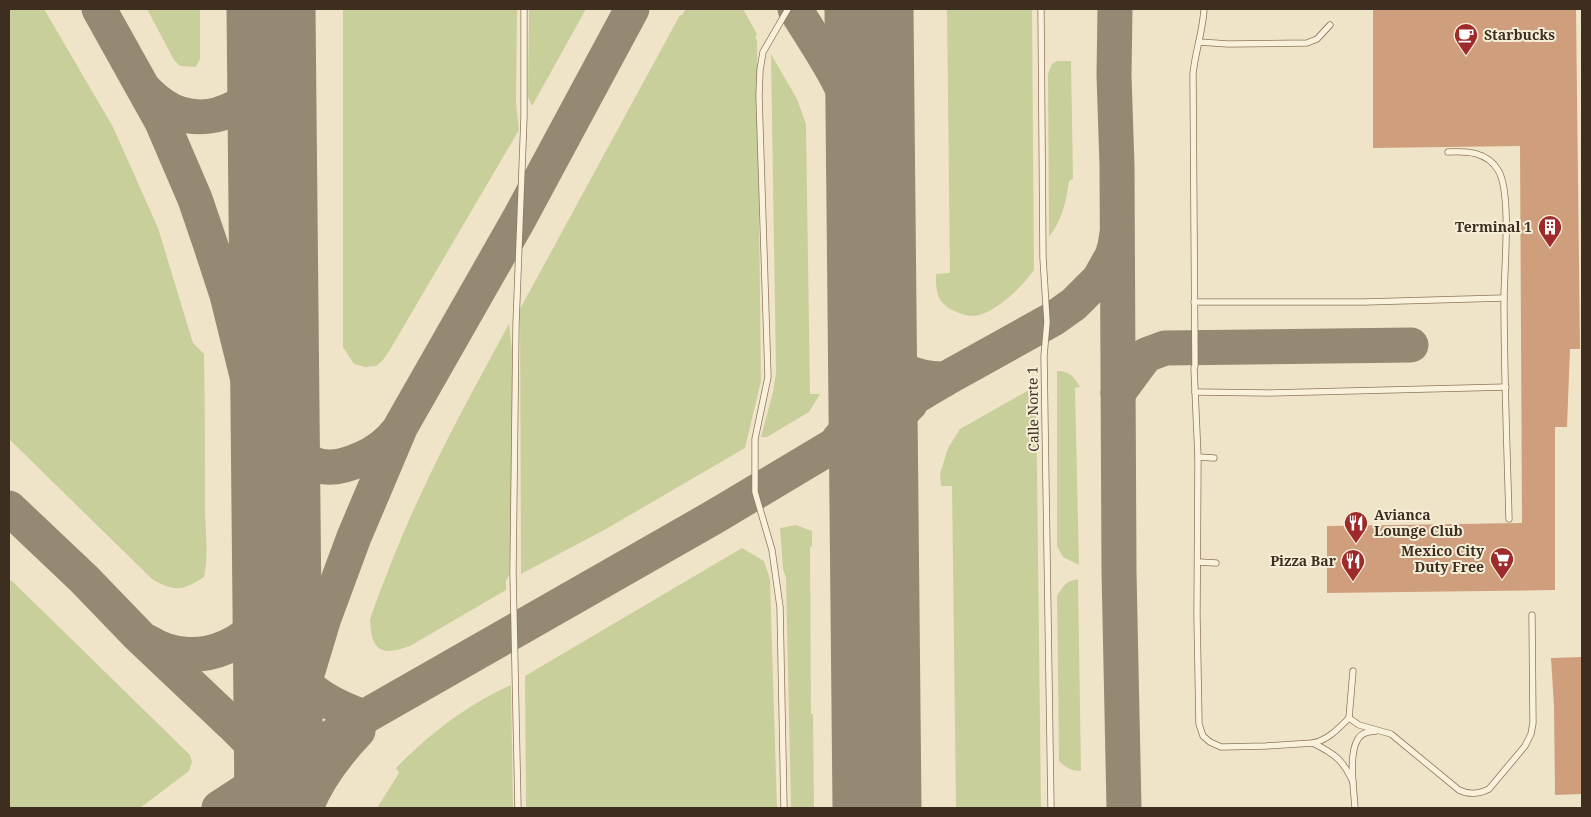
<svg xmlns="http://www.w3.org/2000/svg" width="1591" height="817" viewBox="0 0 1591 817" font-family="'Noto Serif',serif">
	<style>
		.green { fill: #c9cf9b }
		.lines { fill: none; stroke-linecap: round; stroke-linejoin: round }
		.taxiway { stroke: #968974; stroke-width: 35 }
		.runway { stroke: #968974; stroke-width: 89 }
		.building { fill: #cf9f7d }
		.lane-casing { stroke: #8d765c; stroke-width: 7 }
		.lane { stroke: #faf1dc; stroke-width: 5.5 }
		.labels { text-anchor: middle; stroke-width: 4; stroke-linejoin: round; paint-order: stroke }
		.poi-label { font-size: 14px; font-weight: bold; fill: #3d2e20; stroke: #f7eed8; text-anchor: end }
		.street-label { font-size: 14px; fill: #3d2e20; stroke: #f7eed8 }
	</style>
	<rect width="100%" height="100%" fill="#f0e4c8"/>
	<!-- green -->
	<g class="green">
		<path d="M9,9H44L113,127L158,228L193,343L204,354C205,405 205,456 205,508C205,531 209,554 204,577C183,591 174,592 152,579L9,439Z"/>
		<path d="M147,9H200V59L196,67L180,66L174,60Z"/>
		<path d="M343,9H517L516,103L519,130L391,348L383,360L376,366L365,367L354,364L343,347Z"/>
		<path d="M529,9H586L532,106L528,97Z"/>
		<path d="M686,9H743L757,34L755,38L757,40L761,381L745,448L606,529L521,574L520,309L680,15H682Z"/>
		<path d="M947,9H1032L1034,270C1022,287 995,314 974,316C966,316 959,313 952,310C936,302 936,289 936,274L950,273Z"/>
		<path d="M771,54L797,99L806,124L810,394H820L809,412L767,437H761L773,392L776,373Z"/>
		<path d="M1057,61H1071L1073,179L1069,181C1066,202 1062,220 1049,237L1048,74L1052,64Z"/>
		<path d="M509,324L513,359L512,517L509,575L506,581V590L410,646C380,657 371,650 370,619C385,577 401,536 420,496C447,437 478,381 509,324Z"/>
		<path d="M1057,371C1068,370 1075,377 1080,387L1075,388L1079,565L1063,557L1057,546Z"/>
		<path d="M1036,386L1041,808H956L952,486H941L940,474L948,448L960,429Z"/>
		<path d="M796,525L812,531V546L810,547L811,714H813L814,808H791L786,578L783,569L780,528Z"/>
		<path d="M742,548L764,561L770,579L777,808H526L525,676Z"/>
		<path d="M1078,579L1081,771C1071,771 1066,768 1059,761L1057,596C1063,586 1066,581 1078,579Z"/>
		<path d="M9,580L12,581L190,755L192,762L189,771L140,808H9Z"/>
		<path d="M511,685L513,808H377L399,773L396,768C429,734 468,704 511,685Z"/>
	</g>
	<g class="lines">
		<!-- taxiway -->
		<g class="taxiway">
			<path d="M99,9L162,122L195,199L210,243L227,295L268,461L276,522"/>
			<path d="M795,9C816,43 841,78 854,117C861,140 866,164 871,188"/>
			<path d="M1115,9L1114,75L1117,166L1119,571L1124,808"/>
			<path d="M146,91C156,101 167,110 181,114C216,125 261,102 270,65C272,60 271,54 271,49"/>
			<path d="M871,326C872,332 873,339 876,345C887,369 921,380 945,379"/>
			<path d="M1118,393L1146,355L1165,348L1411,345"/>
			<path d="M276,419C297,459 315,480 361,459C376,453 388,444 398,431"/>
			<path d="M839,439C869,409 870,366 871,326"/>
			<path d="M873,496C879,462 883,428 910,404"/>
			<path d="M9,508L84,579L139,636L232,724L249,741L260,755L271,774L278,797"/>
			<path d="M148,642C197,674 267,641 277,586"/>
			<path d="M277,642C298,685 319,701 364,717"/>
			<path d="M219,808L279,769L364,717L714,517L945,379L1053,319L1074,304L1099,279L1112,256L1115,246L1117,234"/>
			<path d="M280,808L290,762L304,684L324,618L354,537L401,426L519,219L632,9"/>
			<path d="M306,808C317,779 337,753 358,731"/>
		</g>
		<!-- runway -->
		<g class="runway">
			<path d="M271,9C273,275 277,542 279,808"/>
			<path d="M869,9L877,808"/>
		</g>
	</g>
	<!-- building -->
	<g class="building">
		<path d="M1373,9H1576L1580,349H1570L1567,427H1555V590L1327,593V526L1522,523L1520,146L1373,148Z"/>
		<path d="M1582,657V794L1555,795L1554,706L1551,658Z"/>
	</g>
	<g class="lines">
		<!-- lane casing -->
		<g class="lane-casing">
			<g id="lane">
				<path d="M1041,9L1043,258L1047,322L1044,356L1051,808"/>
				<path d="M1204,9C1203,31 1195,52 1193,74L1195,366L1194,368L1198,457L1197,616L1199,724L1203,736L1210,742L1221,747L1266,746L1313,743C1328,740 1339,728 1349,718L1359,725L1391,734L1459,790C1469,795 1479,794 1489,789L1525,746L1531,734L1533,723L1532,615"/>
				<path d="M1199,42L1228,44L1307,43L1317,39L1330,25"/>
				<path d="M1448,152C1468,151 1487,152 1498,170C1512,192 1504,271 1504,299C1504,372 1507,446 1509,519"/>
				<path d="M1194,302H1364L1504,298"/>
				<path d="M1195,392L1268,393L1506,387"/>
				<path d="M1198,457L1214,458"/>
				<path d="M1198,562L1216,563"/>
				<path d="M1349,718L1353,671"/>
				<path d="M1313,743C1335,754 1343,760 1353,782"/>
				<path d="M518,808L513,573L516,324L524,117V9"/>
				<path d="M784,808L780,607L772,550L755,492V439L768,377L759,96L760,70L763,52L788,9"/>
				<path d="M1355,808C1354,790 1348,754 1358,739C1362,732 1369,732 1376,731"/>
			</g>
		</g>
		<!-- lane -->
		<use href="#lane" class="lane"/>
	</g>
	<!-- icons -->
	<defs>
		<g id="cafe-pin" transform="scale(1.25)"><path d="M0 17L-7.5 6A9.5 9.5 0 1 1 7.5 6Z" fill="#9e2a2b" stroke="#f7eed8"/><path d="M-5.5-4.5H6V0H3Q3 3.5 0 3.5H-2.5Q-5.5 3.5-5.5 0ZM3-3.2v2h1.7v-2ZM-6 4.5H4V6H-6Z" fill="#fff"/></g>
		<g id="building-pin" transform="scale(1.25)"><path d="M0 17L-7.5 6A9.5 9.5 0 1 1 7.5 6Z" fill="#9e2a2b" stroke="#f7eed8"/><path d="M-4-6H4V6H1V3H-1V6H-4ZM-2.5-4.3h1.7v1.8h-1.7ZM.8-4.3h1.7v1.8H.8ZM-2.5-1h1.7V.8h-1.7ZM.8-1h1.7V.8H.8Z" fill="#fff"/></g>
		<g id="restaurant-pin" transform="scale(1.25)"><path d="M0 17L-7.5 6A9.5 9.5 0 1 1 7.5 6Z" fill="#9e2a2b" stroke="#f7eed8"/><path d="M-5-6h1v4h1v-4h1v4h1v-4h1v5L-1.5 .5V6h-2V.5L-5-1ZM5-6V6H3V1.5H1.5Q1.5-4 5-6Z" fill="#fff"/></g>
		<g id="supermarket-pin" transform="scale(1.25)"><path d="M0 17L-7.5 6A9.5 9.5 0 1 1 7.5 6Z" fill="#9e2a2b" stroke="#f7eed8"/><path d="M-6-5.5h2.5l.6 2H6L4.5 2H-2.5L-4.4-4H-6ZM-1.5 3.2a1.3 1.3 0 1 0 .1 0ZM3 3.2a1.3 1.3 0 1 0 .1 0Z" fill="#fff"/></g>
	</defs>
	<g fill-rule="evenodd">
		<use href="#cafe-pin" x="1466" y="35"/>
		<use href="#building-pin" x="1550" y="227"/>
		<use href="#restaurant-pin" x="1356" y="523"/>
		<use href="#supermarket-pin" x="1502" y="559"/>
		<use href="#restaurant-pin" x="1353" y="561"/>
	</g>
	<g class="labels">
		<!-- poi labels -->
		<g class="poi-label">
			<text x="1484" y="40" text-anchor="start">Starbucks</text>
			<text x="1532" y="232">Terminal 1</text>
			<text x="1374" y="520" text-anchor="start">Avianca<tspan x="1374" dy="16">Lounge Club</tspan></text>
			<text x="1484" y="556">Mexico City<tspan x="1484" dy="16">Duty Free</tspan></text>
			<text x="1336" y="566">Pizza Bar</text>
		</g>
		<!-- street labels -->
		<g class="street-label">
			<text transform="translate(1033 409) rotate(-91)" y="5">Calle Norte 1</text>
		</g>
	</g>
	<!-- border -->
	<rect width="1591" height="817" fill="none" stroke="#3d2e20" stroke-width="20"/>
</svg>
